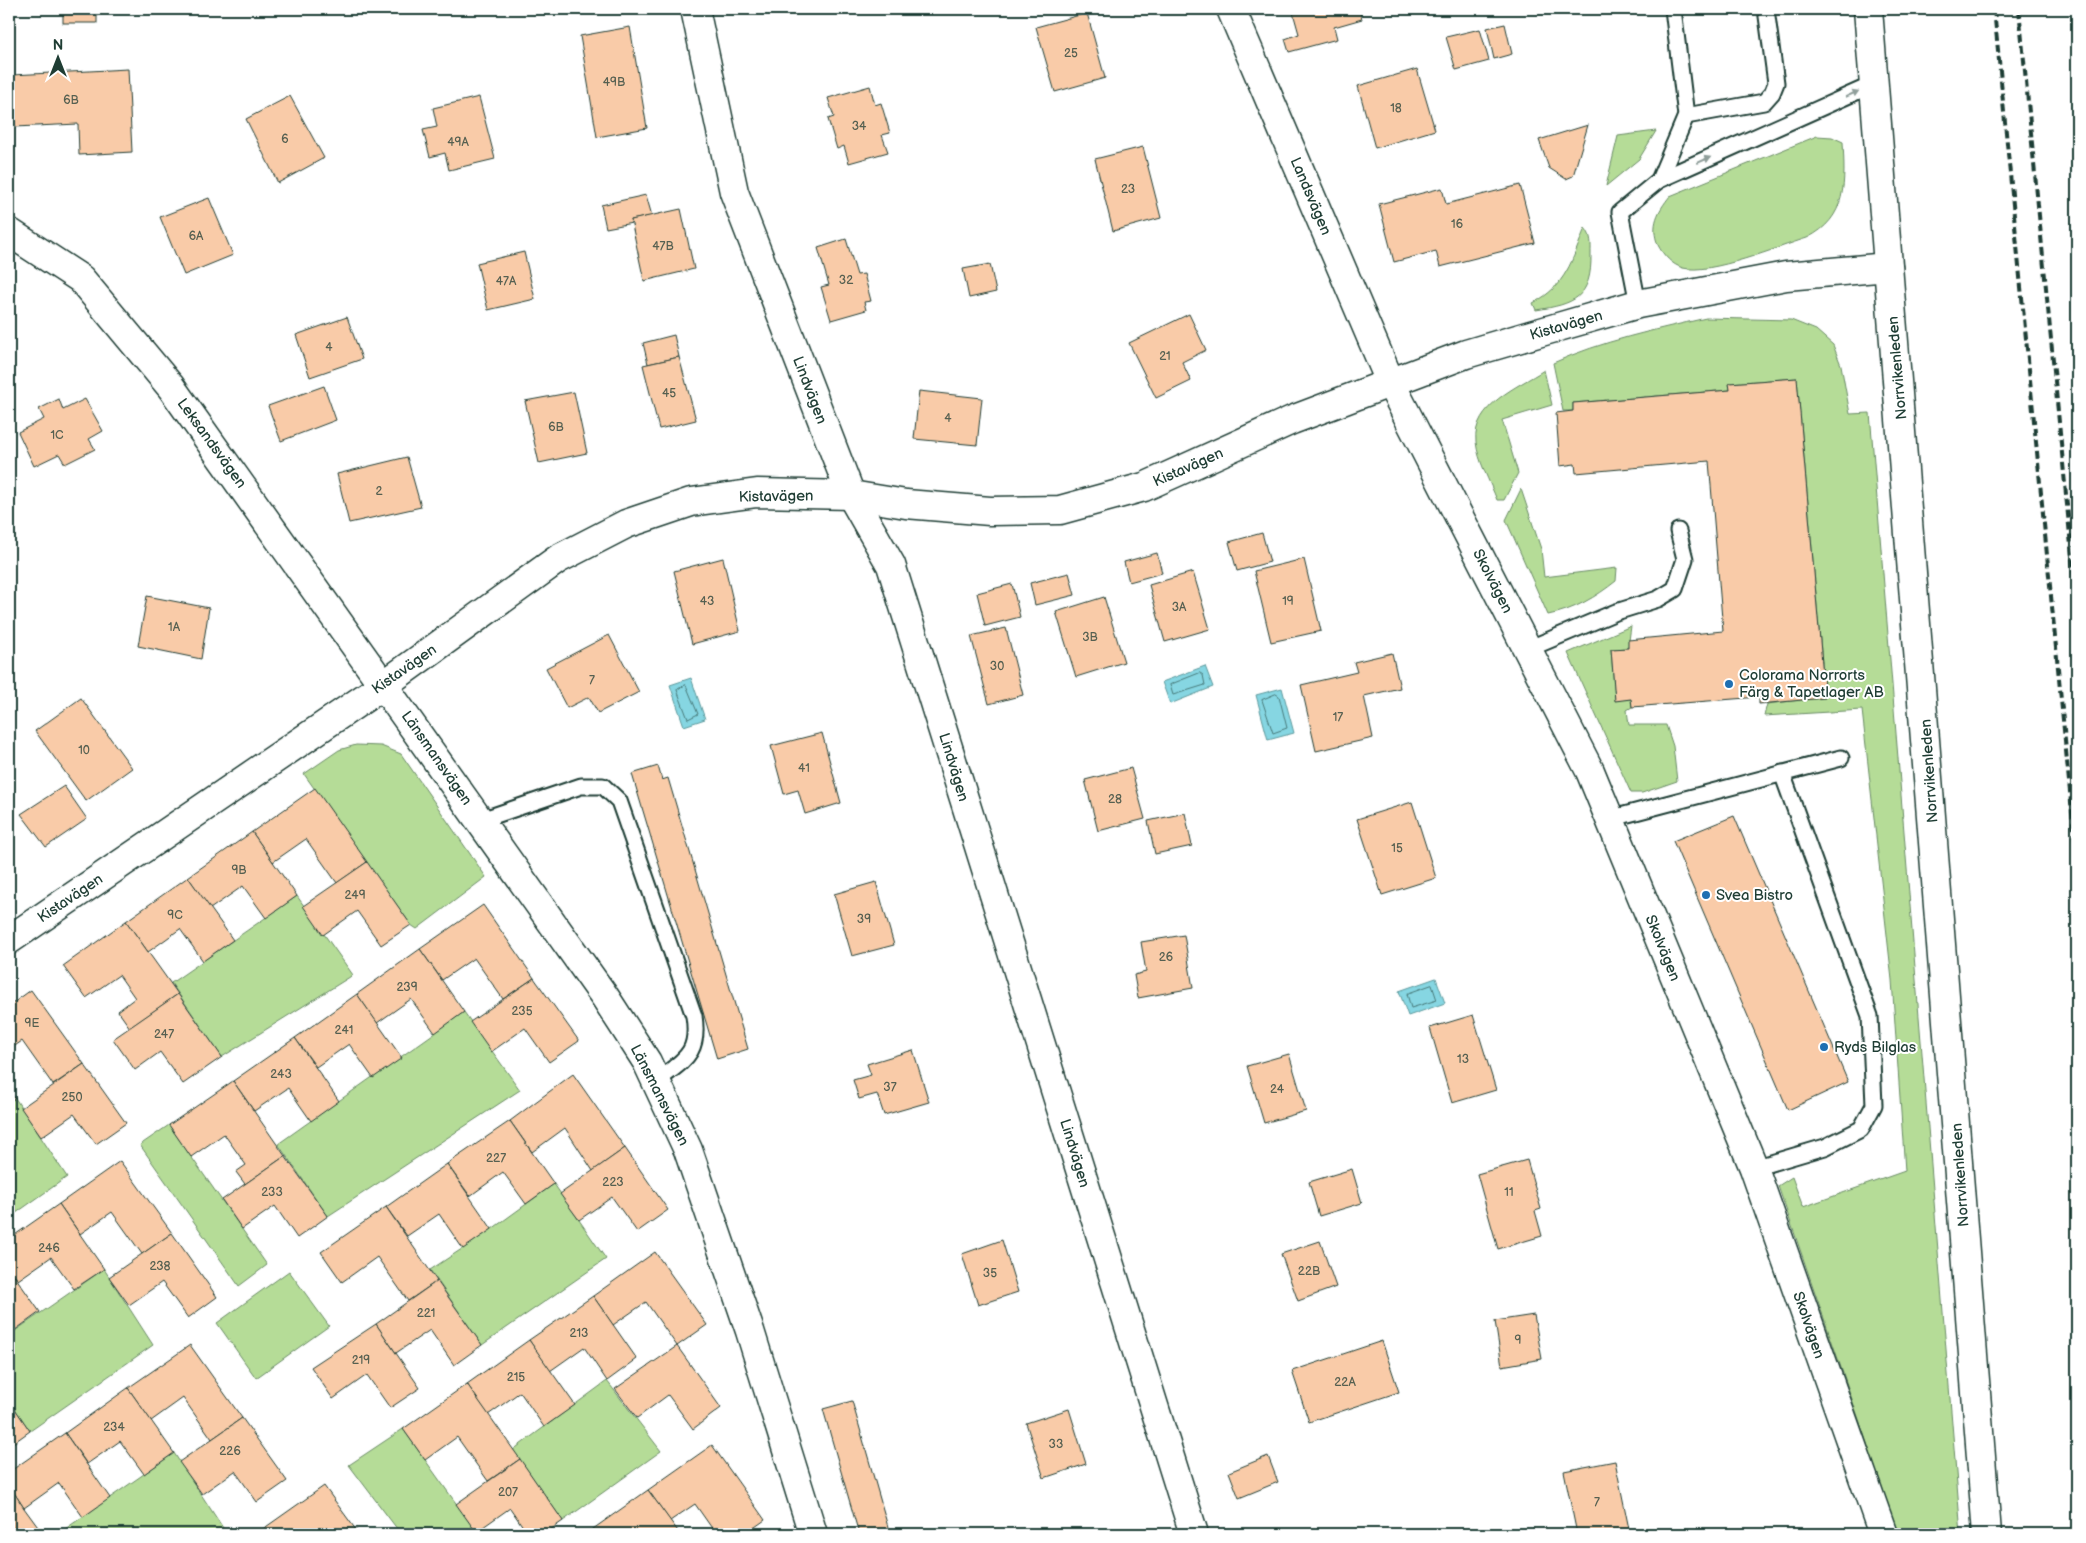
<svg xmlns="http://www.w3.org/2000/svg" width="2086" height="1543" viewBox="0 0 2086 1543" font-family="'Balsamiq Sans',sans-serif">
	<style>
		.green { fill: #b5dc97; stroke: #6a8c66 }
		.water { fill: #86d6e2; stroke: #5d999c }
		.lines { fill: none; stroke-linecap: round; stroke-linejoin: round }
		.shore { stroke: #487a7a; stroke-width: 1 }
		.building { fill: #f9cba8; stroke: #1f3d34 }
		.lane-casing { stroke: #1f3d34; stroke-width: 19 }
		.street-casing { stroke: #1f3d34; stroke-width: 31 }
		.secondary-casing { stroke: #1f3d34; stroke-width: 31 }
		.lane { stroke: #fff; stroke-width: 15 }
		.street { stroke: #fff; stroke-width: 28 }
		.secondary { stroke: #fff; stroke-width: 28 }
		.rail { stroke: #1f3d34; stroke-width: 4; stroke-dasharray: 8 4; stroke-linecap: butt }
		.oneway { fill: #8f9e9a }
		.poi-dot { fill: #1f6fb2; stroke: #fff; stroke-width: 2 }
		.labels { text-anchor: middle; stroke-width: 4; stroke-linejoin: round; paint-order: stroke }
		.number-label { font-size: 12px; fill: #566051 }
		.street-label { font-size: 15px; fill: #1f3d34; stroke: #fff }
		.poi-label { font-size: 15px; fill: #1f3d34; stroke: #fff; text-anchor: start }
	</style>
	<rect width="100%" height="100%" fill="#fff"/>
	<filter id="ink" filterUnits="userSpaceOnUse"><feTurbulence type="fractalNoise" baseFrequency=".02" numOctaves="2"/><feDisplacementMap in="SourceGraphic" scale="10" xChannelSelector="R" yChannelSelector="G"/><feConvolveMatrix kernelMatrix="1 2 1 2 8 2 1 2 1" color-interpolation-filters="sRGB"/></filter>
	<g filter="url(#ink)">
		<!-- green -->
		<g class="green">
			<path d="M1656,131L1639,159L1606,186L1618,136Z"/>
			<path d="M1817,136L1832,137L1843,142C1845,182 1848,218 1807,238C1778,247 1710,275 1683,268C1672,265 1663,255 1658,245C1650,225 1658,211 1670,196Z"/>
			<path d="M1585,228C1592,236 1591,244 1591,254C1592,298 1574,304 1536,310L1533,303C1566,286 1572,260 1585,228Z"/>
			<path d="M1706,318L1791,320L1816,330L1833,345L1841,365L1850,414L1870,413L1961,1534H1900L1890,1515L1862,1428L1778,1186L1792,1177L1803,1207L1905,1171L1892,980L1862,710L1764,716L1767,704L1825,697L1797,378L1729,383L1730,390L1573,403V411H1563L1553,363C1602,341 1654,330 1706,318Z"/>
			<path d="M1544,370L1552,405L1502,420L1518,473L1504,500H1497C1490,482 1478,461 1476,442C1472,405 1518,387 1544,370Z"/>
			<path d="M1521,489L1541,549L1544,577L1617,568L1616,581C1596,597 1574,610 1548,615L1506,520Z"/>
			<path d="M1631,626L1628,648L1611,649L1615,700L1631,699L1632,707L1627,710L1629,725H1666L1673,746L1677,781L1642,793H1631L1568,653Z"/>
			<path d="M356,745L381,746L401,754L486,877L417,929L411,925L304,774L339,750Z"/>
			<path d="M297,896L353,975L222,1057L171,983Z"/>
			<path d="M464,1012L520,1090L328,1216L278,1144Z"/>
			<path d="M15,1098L67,1177L9,1218V1103Z"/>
			<path d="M169,1125L267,1265L239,1286L140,1145Z"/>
			<path d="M554,1184L606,1259L482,1345L430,1270L492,1229Z"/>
			<path d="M104,1269L153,1345L30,1431L9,1400V1335Z"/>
			<path d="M289,1271L329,1326L256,1378L217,1323Z"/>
			<path d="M607,1381L661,1451L563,1521L513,1450Z"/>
			<path d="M403,1429L478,1534H401L349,1465Z"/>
			<path d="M174,1453L225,1531L220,1534H58Z"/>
		</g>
		<!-- water -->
		<g class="water">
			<path d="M1205,666L1213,687L1170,704L1162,682Z"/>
			<path d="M691,678L705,719L684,726L670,685Z"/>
			<path d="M1282,688L1294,733L1268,740L1256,695Z"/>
			<path d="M1436,978L1445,1003L1408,1016L1399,991Z"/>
		</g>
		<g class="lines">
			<!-- shore -->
			<g class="shore">
				<path d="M1200,673L1203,675L1205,685L1173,695L1170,685Z"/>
				<path d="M686,685L698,714L688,719L677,690Z"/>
				<path d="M1276,694L1279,696L1287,728L1273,733L1262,700Z"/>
				<path d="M1432,985L1437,1000L1411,1008L1407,994Z"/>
			</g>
		</g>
		<!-- building -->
		<g class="building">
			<rect x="63" y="9" width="34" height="14"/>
			<path d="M1292,9H1359L1362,19L1334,27L1337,39L1289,52L1285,39L1299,34Z"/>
			<path d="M1087,13L1105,78L1055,92L1036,27Z"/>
			<path d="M1505,24L1512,54L1494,59L1487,28Z"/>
			<path d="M630,27L647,128L597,137L580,36Z"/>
			<path d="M1480,29L1489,61L1456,70L1446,37Z"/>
			<path d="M128,69L132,152L79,155L78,124L15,127L12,75Z"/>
			<path d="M1417,69L1435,130L1375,148L1358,86Z"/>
			<path d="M870,86L875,105L881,103L890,133L882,135L888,152L849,163L844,146L837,149L828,119L834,117L828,98Z"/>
			<path d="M290,96L324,158L278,183L246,119Z"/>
			<path d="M479,97L495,159L449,170L445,153L430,157L423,130L437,127L433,108Z"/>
			<path d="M1588,125L1573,176L1566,179L1549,168L1539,140Z"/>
			<path d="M1143,147L1161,218L1113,231L1095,159Z"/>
			<path d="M1520,185L1535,243L1440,267L1436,251L1394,262L1379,204L1442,188L1446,204Z"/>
			<path d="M646,195L652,216L631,220L632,223L606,228L601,205Z"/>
			<path d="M209,198L233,255L184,275L160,217Z"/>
			<path d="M681,209L694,269L644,281L631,220Z"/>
			<path d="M846,239L857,275L864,274L871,301L864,302L866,310L831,320L821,287L829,285L818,248Z"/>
			<path d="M524,252L535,299L488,310L477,263Z"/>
			<path d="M990,264L996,292L969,298L963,269Z"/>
			<path d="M1189,314L1206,350L1182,362L1191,381L1156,398L1129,343Z"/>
			<path d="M347,317L362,359L310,377L296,335Z"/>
			<path d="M674,335L679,357L648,364L643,343Z"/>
			<path d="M679,357L696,420L659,429L643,365Z"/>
			<path d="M1797,378L1825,698L1759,704V697L1632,707L1631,699L1615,701L1611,649L1628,648V640L1723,631L1709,461L1576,473L1575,464L1560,466L1556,413L1573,411V403L1730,390L1729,383Z"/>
			<path d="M324,386L336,420L281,441L268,406Z"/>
			<path d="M919,391L982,398L977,445L914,439Z"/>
			<path d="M574,392L587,453L539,463L525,401Z"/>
			<path d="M59,399L63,410L85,399L103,431L89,439L95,449L65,464L59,454L34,466L18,432L44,419L39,409Z"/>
			<path d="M407,457L421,507L349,523L337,474Z"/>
			<path d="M1262,533L1270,562L1237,571L1229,542Z"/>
			<path d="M1157,553L1162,573L1129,582L1124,562Z"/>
			<path d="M723,558L740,631L692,644L674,571Z"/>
			<path d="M1304,559L1321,631L1271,642L1254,571Z"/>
			<path d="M1193,572L1210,629L1165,642L1149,585Z"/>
			<path d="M1069,573L1075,595L1035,605L1030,583Z"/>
			<path d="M1012,584L1020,617L985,626L977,593Z"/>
			<path d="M147,596L209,608L201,659L138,646Z"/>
			<path d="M1104,597L1124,662L1076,677L1056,612Z"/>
			<path d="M1006,628L1023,695L989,704L971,636Z"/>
			<path d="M609,635L639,692L598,713L589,697L567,708L546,668Z"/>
			<path d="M1392,653L1400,688L1364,696L1373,738L1316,751L1301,685L1357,672L1354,662Z"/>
			<path d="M81,698L132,768L86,801L35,731Z"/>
			<path d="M822,733L841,803L805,814L798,790L784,794L771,746Z"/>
			<path d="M658,766L662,780L668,778L748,1049L717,1059L632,774Z"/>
			<path d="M1131,768L1145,819L1098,831L1085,780Z"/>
			<path d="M64,786L87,819L46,847L21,814Z"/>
			<path d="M315,788L367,862L337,883L306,839L273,862L252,832Z"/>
			<path d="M1412,802L1436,878L1382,895L1357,819Z"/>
			<path d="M1185,813L1192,846L1155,854L1148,821Z"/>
			<path d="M1734,816L1848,1082L1788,1110L1673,841Z"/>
			<path d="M252,832L297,896L266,918L243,886L210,909L188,877Z"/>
			<path d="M367,862L411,925L381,945L357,911L323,935L303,906Z"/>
			<path d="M188,877L233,940L203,961L180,929L148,952L126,921Z"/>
			<path d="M876,882L894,945L852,956L834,894Z"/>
			<path d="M483,905L534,978L503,999L474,958L442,980L420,949Z"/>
			<path d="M126,921L178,994L130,1028L118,1011L135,998L119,975L86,998L63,966Z"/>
			<path d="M1184,935L1193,988L1138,998L1134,975L1146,972L1141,942Z"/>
			<path d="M420,949L464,1012L435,1033L411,999L377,1023L357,994Z"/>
			<path d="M534,978L579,1041L549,1062L525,1028L491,1052L470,1022Z"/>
			<path d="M31,990L84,1064L53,1085L22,1041L9,1050V1006Z"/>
			<path d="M178,994L222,1057L183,1084L160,1052L135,1070L113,1039Z"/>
			<path d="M357,994L402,1058L373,1078L349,1044L316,1067L295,1038Z"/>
			<path d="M1473,1015L1496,1090L1452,1103L1430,1028Z"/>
			<path d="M295,1038L339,1101L311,1121L288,1088L254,1111L233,1081Z"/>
			<path d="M913,1050L929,1102L884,1115L877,1094L859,1099L853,1080L871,1075L867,1064Z"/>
			<path d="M1289,1054L1306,1111L1264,1123L1247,1066Z"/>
			<path d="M84,1064L126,1123L96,1144L74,1114L41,1137L21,1108Z"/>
			<path d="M573,1074L625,1148L593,1171L565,1128L532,1152L510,1121Z"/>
			<path d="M233,1081L285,1156L245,1184L236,1172L246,1165L224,1134L191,1157L169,1125Z"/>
			<path d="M9,1090L15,1098L9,1103Z"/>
			<path d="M510,1121L554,1184L526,1204L503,1172L470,1196L447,1164Z"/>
			<path d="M625,1148L668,1210L637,1232L612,1197L579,1220L560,1194Z"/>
			<path d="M285,1156L328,1216L297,1238L275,1206L242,1229L222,1200Z"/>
			<path d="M1527,1160L1541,1209L1535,1211L1542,1236L1498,1249L1477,1174Z"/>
			<path d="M120,1161L172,1233L142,1254L112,1212L80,1234L59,1204Z"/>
			<path d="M447,1164L492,1229L463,1249L439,1214L407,1236L386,1207Z"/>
			<path d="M1352,1169L1362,1203L1319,1216L1309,1182Z"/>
			<path d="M59,1204L104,1269L74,1289L51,1257L18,1280L9,1268V1239Z"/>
			<path d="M386,1207L437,1281L408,1301L377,1257L342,1282L321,1252Z"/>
			<path d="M172,1233L217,1297L188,1318L162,1282L129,1305L109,1277Z"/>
			<path d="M1002,1240L1018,1292L978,1305L962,1254Z"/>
			<path d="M1320,1241L1336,1287L1298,1301L1281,1254Z"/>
			<path d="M655,1252L707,1325L677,1346L646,1302L613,1325L593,1296Z"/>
			<path d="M9,1268L40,1312L11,1333L9,1329Z"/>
			<path d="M437,1281L482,1345L454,1365L430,1330L396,1353L376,1324Z"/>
			<path d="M593,1296L637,1359L607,1381L584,1347L550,1371L529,1340Z"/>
			<path d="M1534,1315L1542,1359L1502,1366L1495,1321Z"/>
			<path d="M376,1324L420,1388L390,1408L367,1375L333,1399L311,1367Z"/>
			<path d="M529,1340L575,1405L544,1427L520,1392L488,1415L467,1384Z"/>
			<path d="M1382,1341L1399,1392L1309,1422L1292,1371Z"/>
			<path d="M190,1345L242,1418L212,1439L183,1398L151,1421L128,1388Z"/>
			<path d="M677,1346L721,1408L693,1429L668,1395L637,1418L615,1389Z"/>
			<path d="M467,1384L520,1459L488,1481L457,1437L425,1460L403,1429Z"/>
			<path d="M128,1388L174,1453L144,1474L120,1441L87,1464L65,1433Z"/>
			<path d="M9,1400L30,1431L9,1446Z"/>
			<path d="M852,1401L890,1534H859L823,1409Z"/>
			<path d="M1069,1409L1086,1464L1044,1478L1026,1423Z"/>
			<path d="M242,1418L287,1481L257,1502L235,1471L202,1494L179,1462Z"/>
			<path d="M65,1433L110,1498L83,1517L59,1483L24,1508L9,1485V1472Z"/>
			<path d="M712,1445L765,1520L745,1534H716L695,1504L670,1521L648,1490Z"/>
			<path d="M1268,1456L1278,1482L1239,1498L1229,1472Z"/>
			<path d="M520,1459L563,1521L544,1534H528L510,1508L476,1532L456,1504Z"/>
			<path d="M1615,1461L1630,1534H1577L1564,1471Z"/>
			<path d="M9,1485L24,1508L43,1534H9Z"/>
			<path d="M324,1486L359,1534H266L263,1529Z"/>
			<path d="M648,1490L680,1534H586Z"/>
		</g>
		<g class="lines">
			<!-- lane casing -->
			<g class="lane-casing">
				<g id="lane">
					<path d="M1686,116L1764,102L1772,93L1776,83L1766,9"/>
					<path d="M1659,180L1686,116L1673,9"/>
					<path d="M1638,304L1620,212L1659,180L1874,84"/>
					<path d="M1528,649L1616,612L1658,599L1675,589L1685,559L1678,531"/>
					<path d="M1609,819L1841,758"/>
					<path d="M481,820L581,786H603L619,801L694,1016C700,1055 683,1060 656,1082"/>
					<path d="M1754,1168L1825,1147L1861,1129L1874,1105L1870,1016L1782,773"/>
				</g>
			</g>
			<!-- street casing -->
			<g class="street-casing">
				<g id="street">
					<path d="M695,9L734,192L851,495L891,565L1194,1534"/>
					<path d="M1231,9L1391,384L1590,771L1754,1168L1883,1534"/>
					<path d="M9,232L81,279L171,387L605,997L647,1062L688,1150L750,1331L813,1534"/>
					<path d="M9,940L385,684L558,559L626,524L691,502L757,493L851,495L906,504L990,511L1060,510L1144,487L1292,420L1466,354L1541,332L1638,304L1786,276L1888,267"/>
				</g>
			</g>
			<!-- secondary casing -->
			<g class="secondary-casing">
				<path id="secondary" d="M1868,9L1987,1534"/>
			</g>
			<!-- lane -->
			<use href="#lane" class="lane"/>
			<!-- street -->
			<use href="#street" class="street"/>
			<!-- secondary -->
			<use href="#secondary" class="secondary"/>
			<!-- rail -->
			<g class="rail">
				<path d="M1994,9L2077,864"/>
				<path d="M2019,9L2077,608"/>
			</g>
		</g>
		<!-- one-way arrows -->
		<defs><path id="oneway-solid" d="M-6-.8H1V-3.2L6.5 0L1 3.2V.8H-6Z" transform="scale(1.25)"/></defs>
		<g class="oneway">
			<use href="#oneway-solid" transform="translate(1852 94) rotate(-24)"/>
			<use href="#oneway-solid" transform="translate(1704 160) rotate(-24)"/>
		</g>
	</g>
	<!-- markers -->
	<g class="poi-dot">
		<circle cx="1729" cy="684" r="5"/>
		<circle cx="1706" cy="895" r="5"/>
		<circle cx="1824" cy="1047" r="5"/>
	</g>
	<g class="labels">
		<!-- number labels -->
		<g class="number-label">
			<text x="1071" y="57">25</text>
			<text x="614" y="86">49B</text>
			<text x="71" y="104">6B</text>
			<text x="1396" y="112">18</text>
			<text x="859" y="130">34</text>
			<text x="285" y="143">6</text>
			<text x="458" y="146">49A</text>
			<text x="1128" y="193">23</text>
			<text x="1457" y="228">16</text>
			<text x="196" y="240">6A</text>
			<text x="663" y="250">47B</text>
			<text x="846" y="284">32</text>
			<text x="506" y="285">47A</text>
			<text x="329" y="351">4</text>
			<text x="1165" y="360">21</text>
			<text x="669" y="397">45</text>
			<text x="948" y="422">4</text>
			<text x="556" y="431">6B</text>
			<text x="57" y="439">1C</text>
			<text x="379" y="495">2</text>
			<text x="707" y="605">43</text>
			<text x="1288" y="605">19</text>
			<text x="1179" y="611">3A</text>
			<text x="174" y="631">1A</text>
			<text x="1090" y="641">3B</text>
			<text x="997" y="670">30</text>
			<text x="592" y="684">7</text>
			<text x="1338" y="721">17</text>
			<text x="84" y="754">10</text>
			<text x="804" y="772">41</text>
			<text x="1115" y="803">28</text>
			<text x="1397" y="852">15</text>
			<text x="239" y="874">9B</text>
			<text x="355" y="899">249</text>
			<text x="175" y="919">9C</text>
			<text x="864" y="923">39</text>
			<text x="1166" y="961">26</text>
			<text x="407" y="991">239</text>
			<text x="522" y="1015">235</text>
			<text x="32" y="1027">9E</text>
			<text x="344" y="1034">241</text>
			<text x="164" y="1038">247</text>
			<text x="1463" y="1063">13</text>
			<text x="281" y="1078">243</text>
			<text x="890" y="1091">37</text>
			<text x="1277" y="1093">24</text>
			<text x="72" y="1101">250</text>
			<text x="496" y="1162">227</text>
			<text x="613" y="1186">223</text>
			<text x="272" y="1196">233</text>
			<text x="1509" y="1196">11</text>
			<text x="49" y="1252">246</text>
			<text x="160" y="1270">238</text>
			<text x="1309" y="1275">22B</text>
			<text x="990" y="1277">35</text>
			<text x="426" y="1317">221</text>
			<text x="579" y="1337">213</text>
			<text x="1518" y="1344">9</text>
			<text x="361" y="1364">219</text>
			<text x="516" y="1381">215</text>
			<text x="1345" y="1386">22A</text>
			<text x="114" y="1431">234</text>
			<text x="1056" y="1448">33</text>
			<text x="230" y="1455">226</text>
			<text x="508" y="1496">207</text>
			<text x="1597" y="1506">7</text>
		</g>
		<!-- street labels -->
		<g class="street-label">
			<text transform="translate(1311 196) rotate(67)" y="5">Landsvägen</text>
			<text transform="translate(1566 325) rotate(-16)" y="5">Kistavägen</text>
			<text transform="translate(1897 368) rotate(-95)" y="5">Norrvikenleden</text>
			<text transform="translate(810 390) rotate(69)" y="5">Lindvägen</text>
			<text transform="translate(212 443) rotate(54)" y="5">Leksandsvägen</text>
			<text transform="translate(1188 467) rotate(-24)" y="5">Kistavägen</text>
			<text transform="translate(776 496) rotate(-1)" y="5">Kistavägen</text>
			<text transform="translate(1493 581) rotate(63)" y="5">Skolvägen</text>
			<text transform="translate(404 669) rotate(-35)" y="5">Kistavägen</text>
			<text transform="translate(437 758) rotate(55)" y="5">Länsmansvägen</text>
			<text transform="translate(954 767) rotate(73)" y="5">Lindvägen</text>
			<text transform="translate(1929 771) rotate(-94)" y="5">Norrvikenleden</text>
			<text transform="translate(70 898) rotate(-34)" y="5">Kistavägen</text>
			<text transform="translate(1663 948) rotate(68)" y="5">Skolvägen</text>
			<text transform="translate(660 1095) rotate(63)" y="5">Länsmansvägen</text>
			<text transform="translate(1075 1153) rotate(73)" y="5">Lindvägen</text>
			<text transform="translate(1960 1175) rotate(-94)" y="5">Norrvikenleden</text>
			<text transform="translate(1809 1325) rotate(71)" y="5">Skolvägen</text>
		</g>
		<!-- poi labels -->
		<g class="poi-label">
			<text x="1739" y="680">Colorama Norrorts<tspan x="1739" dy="17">Färg &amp; Tapetlager AB</tspan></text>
			<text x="1716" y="900">Svea Bistro</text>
			<text x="1834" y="1052">Ryds Bilglas</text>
		</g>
	</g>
	<!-- margin -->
	<rect width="2086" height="1543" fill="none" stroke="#fff" stroke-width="30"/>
	<rect x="15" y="15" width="2056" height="1513" fill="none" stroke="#1f3d34" stroke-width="2" filter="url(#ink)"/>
	<!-- north arrow -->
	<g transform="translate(58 58)" stroke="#ffffff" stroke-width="4" paint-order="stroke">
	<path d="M0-4L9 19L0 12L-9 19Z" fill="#1f3d34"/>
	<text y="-8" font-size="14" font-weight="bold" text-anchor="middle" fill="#1f3d34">N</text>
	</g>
</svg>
